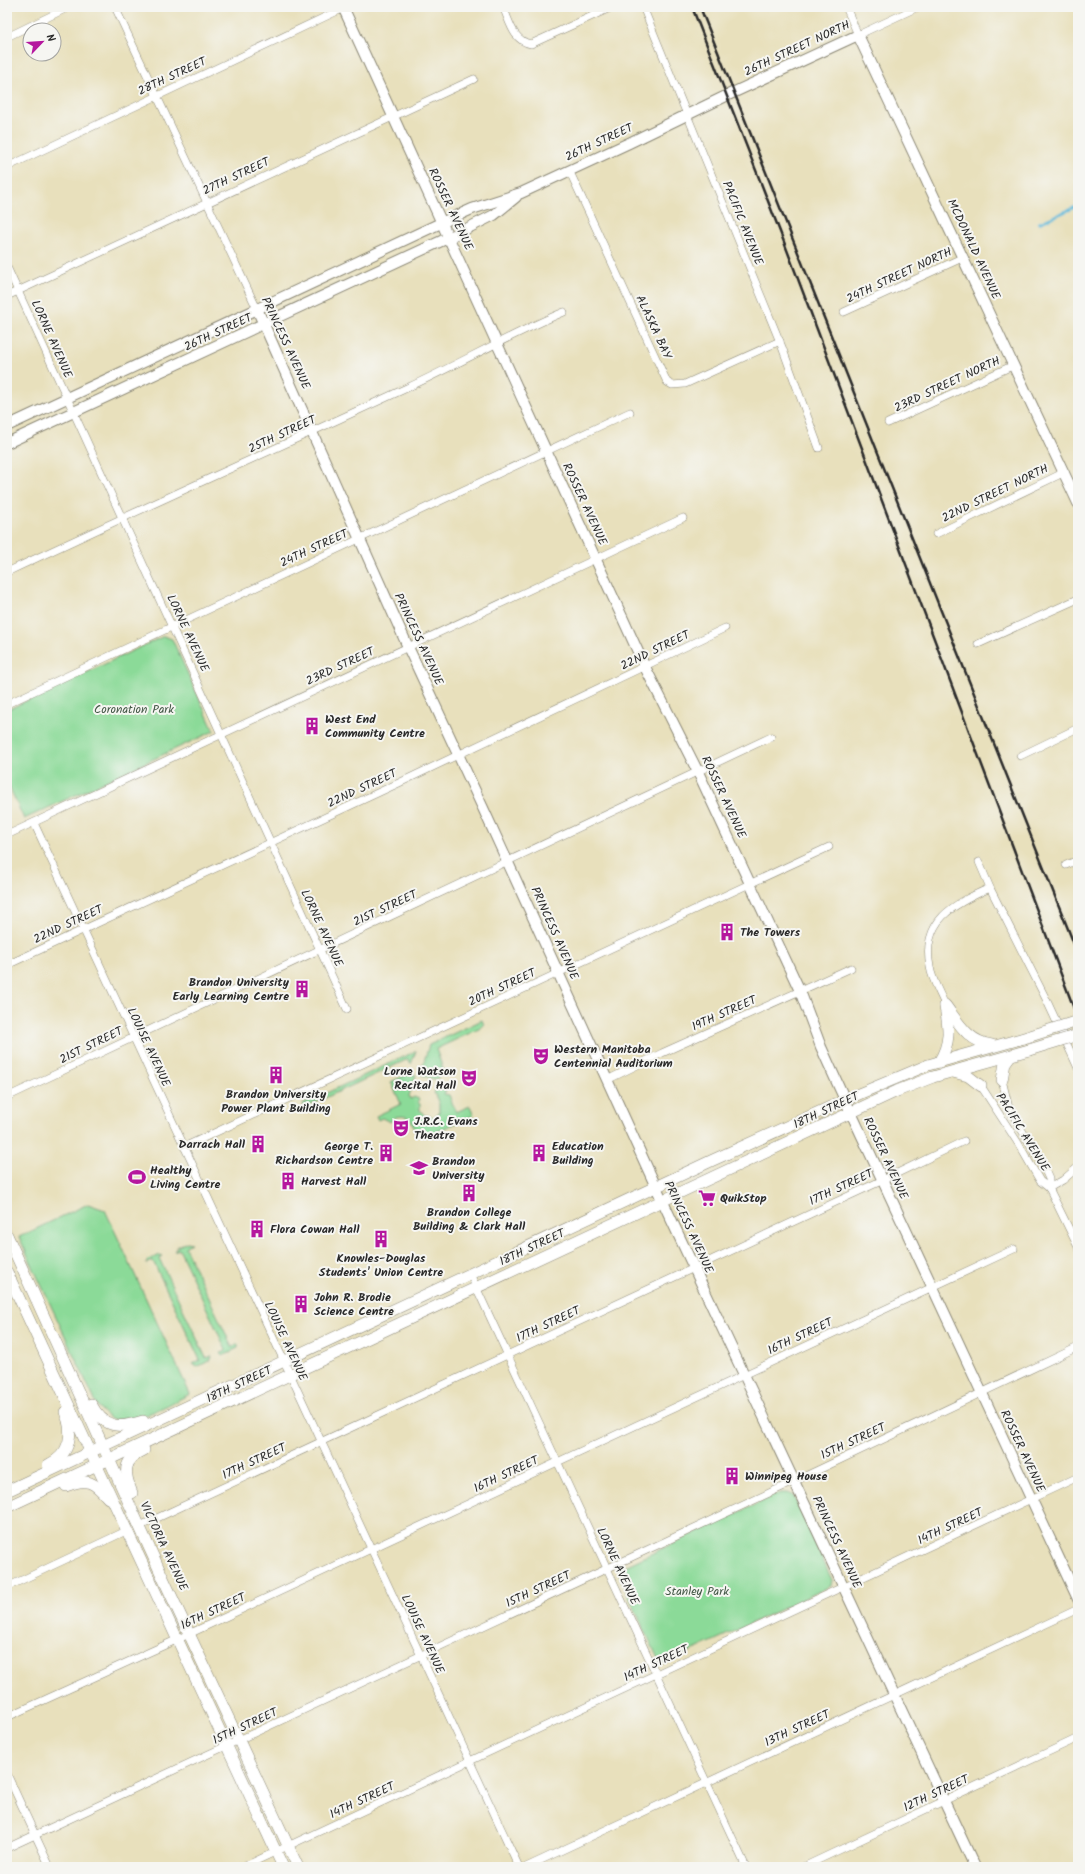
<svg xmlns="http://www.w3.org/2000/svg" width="1085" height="1874" viewBox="0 0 1085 1874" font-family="Kalam,sans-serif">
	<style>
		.green { fill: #8bda98; stroke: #5b8262 }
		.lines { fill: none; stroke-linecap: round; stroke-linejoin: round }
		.stream { stroke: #5db9db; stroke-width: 2.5 }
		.street-casing { stroke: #8a8674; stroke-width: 8 }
		.secondary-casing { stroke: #8a8674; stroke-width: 12 }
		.primary-casing { stroke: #8a8674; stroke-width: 12 }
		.street { stroke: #fff; stroke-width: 7 }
		.secondary { stroke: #fff; stroke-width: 10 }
		.primary { stroke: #fff; stroke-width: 11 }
		.rail { stroke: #2b2b2b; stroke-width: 2.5 }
		.primary-bridge-casing { stroke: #8a8674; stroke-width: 12; stroke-linecap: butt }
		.primary-bridge { stroke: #fff; stroke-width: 11 }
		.labels { text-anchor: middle; stroke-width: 4; stroke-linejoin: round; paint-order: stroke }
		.street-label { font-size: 12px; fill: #2b2b2b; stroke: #f6f6f2 }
		.park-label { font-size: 12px; fill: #435746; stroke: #f6f6f2 }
		.poi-label { font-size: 12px; font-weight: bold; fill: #2b2b2b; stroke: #f6f6f2; text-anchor: start }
	</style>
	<rect width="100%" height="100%" fill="#f6f6f2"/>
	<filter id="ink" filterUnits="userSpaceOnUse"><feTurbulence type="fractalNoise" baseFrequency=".025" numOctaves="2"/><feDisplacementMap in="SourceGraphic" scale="8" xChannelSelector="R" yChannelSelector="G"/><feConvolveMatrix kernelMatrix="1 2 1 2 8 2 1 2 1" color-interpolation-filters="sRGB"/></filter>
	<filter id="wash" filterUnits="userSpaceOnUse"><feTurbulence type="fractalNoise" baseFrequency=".012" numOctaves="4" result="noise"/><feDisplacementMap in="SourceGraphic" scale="16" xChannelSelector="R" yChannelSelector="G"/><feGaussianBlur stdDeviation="0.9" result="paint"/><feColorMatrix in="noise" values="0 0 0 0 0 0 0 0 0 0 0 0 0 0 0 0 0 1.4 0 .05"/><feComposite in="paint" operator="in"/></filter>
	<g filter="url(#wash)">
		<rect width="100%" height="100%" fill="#e8e0bc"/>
		<!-- green -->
		<g class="green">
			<path d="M164,636L172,639L214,731L24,819L7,782V710Z"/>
			<path d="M482,1020L484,1025L481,1028L436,1049L444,1072L439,1074L438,1078L433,1079L420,1074L429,1045Z"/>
			<path d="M416,1051L411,1064L408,1059L304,1108L303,1104Z"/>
			<path d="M410,1073L416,1075L409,1096L411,1099L414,1097L419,1099L418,1102L420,1104V1110L424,1115L434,1117L439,1112V1104L434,1092L436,1090L435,1087L443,1084L446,1090L444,1094L449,1095L456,1112L470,1106L474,1115L425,1137L423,1132L420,1133L414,1131C414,1120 407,1114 396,1117L390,1122L382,1118L378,1120L376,1116L401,1104L391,1082Z"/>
			<path d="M88,1204L105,1210L190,1394C173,1402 132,1426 113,1420C106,1417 102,1411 97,1405L19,1237Z"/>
			<path d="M187,1242L191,1243L185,1247L232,1347L238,1344V1348L223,1355L220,1353L226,1350L179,1249L174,1251L178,1246Z"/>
			<path d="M160,1255L163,1256L159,1258L206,1358L212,1356L211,1360L197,1367L193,1364L200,1360L153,1261L146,1264L148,1260Z"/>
			<path d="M780,1493H787L793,1495L832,1580L831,1586L666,1663H660L620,1577V1571L623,1567Z"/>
		</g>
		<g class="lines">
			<!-- stream -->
			<path class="stream" d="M1039,223L1078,206"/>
		</g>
	</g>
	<g filter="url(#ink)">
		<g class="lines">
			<!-- street casing -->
			<g class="street-casing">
				<g id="street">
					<path d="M115,7L257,309"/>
					<path d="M503,7C510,22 513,41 531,44L612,7"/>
					<path d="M643,7L782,347L819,448"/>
					<path d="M846,7L858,35L918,7"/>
					<path d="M7,37L69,7"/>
					<path d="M7,167L346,7"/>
					<path d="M569,170L667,382L672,385L685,384L780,341"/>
					<path d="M7,267L347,1009"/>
					<path d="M7,296L474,79"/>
					<path d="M844,312L964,257"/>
					<path d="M888,423L1014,365"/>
					<path d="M936,534L1065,472"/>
					<path d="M7,572C140,509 275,449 409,387C461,363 511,334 564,312"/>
					<path d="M978,644L1078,599"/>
					<path d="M7,704L630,412"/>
					<path d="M1020,756L1078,728"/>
					<path d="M34,823L519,1867"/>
					<path d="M7,835L683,518"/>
					<path d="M979,862L991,890L1046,999L1078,1068"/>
					<path d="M1066,865L1078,860"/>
					<path d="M7,965L401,782L725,628"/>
					<path d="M945,1005C940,993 932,980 930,967C921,921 953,904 990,888"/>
					<path d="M607,1080L662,1053L851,968"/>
					<path d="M1002,1080L1009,1108L1045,1170L1049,1179V1188"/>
					<path d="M981,1086L1018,1143L1040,1181L1049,1188L1078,1247"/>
					<path d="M7,1097L771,737"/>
					<path d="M184,1147L829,847"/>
					<path d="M1049,1188L1063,1180L1078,1167"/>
					<path d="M470,1274L746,1867"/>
					<path d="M140,1526L883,1180L964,1141"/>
					<path d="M7,1587L126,1531"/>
					<path d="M7,1717L176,1640L1014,1249"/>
					<path d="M7,1774L50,1867"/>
					<path d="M7,1848L795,1481L1078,1347"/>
					<path d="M243,1867L1078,1477"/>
					<path d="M526,1867L1078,1609"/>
					<path d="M803,1867L1078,1738"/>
				</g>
			</g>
			<!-- secondary casing -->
			<g class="secondary-casing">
				<g id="secondary">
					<path d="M343,7L645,667L698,772L800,991L821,1047L840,1089L1078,1599"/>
					<path d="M257,309L408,647L483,808L656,1187L975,1867"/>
					<path d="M7,426L443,222L472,209L521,193L629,143L728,95L858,35L1078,503"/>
					<path d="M7,443L450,237L494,215L516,197"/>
				</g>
			</g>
			<!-- primary casing -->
			<g class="primary-casing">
				<g id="primary">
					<path d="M945,1005C958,1022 968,1042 992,1045"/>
					<path d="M939,1062C951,1042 949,1029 945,1007"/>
					<path d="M953,1072L968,1076L981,1086"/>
					<path d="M1002,1080L1005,1063L1010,1056"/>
					<path d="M7,1235L164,1580L298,1867"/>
					<path d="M7,1272L283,1867"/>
					<path d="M91,1404C104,1428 118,1429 143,1421"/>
					<path d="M48,1465C71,1454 74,1433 65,1412"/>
					<path d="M66,1486C87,1477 94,1482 108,1498"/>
					<path d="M7,1491L713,1160L861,1093L928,1065L1024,1038"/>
					<path d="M132,1493C124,1473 122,1460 144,1450"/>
					<path d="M7,1507L897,1091L933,1077L1029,1050"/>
				</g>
			</g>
			<!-- street -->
			<use href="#street" class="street"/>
			<!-- secondary -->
			<use href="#secondary" class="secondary"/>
			<!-- primary -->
			<use href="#primary" class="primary"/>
			<!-- rail -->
			<g class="rail">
				<path d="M692,7L784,242L1078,1019"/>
				<path d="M700,7L1078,954"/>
			</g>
			<!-- primary-bridge casing -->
			<g class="primary-bridge-casing">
				<g id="primary-bridge">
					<path d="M1024,1038L1078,1021"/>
					<path d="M1029,1050L1078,1035"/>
				</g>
			</g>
			<!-- primary-bridge -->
			<use href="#primary-bridge" class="primary-bridge"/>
		</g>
	</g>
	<!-- icons -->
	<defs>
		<g id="building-bare" transform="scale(1.38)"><path d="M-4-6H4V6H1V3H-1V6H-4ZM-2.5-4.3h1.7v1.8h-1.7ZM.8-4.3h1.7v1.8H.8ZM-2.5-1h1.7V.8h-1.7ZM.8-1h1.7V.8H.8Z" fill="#b5179e" stroke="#f6f6f2" stroke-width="2.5" paint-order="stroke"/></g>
		<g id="theatre-bare" transform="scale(1.38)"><path d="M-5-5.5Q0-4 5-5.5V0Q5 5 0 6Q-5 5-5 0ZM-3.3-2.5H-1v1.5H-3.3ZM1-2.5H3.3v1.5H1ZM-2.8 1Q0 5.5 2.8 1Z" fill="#b5179e" stroke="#f6f6f2" stroke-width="2.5" paint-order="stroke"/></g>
		<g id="university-bare" transform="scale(1.38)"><path d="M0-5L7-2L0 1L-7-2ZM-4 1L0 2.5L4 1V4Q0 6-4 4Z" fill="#b5179e" stroke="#f6f6f2" stroke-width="2.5" paint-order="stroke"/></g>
		<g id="stadium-bare" transform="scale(1.38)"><path d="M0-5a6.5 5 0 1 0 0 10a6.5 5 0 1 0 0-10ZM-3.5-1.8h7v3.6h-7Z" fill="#b5179e" stroke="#f6f6f2" stroke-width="2.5" paint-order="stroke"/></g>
		<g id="supermarket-bare" transform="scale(1.38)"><path d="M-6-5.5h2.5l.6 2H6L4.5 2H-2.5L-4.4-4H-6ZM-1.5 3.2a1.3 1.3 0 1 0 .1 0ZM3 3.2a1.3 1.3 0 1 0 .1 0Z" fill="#b5179e" stroke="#f6f6f2" stroke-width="2.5" paint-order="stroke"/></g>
	</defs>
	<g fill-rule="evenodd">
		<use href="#building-bare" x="312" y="726"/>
		<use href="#building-bare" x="727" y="932"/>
		<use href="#building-bare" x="302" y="989"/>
		<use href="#theatre-bare" x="541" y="1056"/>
		<use href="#building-bare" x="276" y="1075"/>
		<use href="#theatre-bare" x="469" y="1078"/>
		<use href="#theatre-bare" x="401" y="1128"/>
		<use href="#building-bare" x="258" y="1144"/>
		<use href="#building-bare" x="386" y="1153"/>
		<use href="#building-bare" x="539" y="1153"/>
		<use href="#university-bare" x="419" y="1168"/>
		<use href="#stadium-bare" x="137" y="1177"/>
		<use href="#building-bare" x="288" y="1181"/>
		<use href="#building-bare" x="469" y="1193"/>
		<use href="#supermarket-bare" x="707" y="1198"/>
		<use href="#building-bare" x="257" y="1229"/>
		<use href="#building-bare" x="381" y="1239"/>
		<use href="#building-bare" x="301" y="1304"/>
		<use href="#building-bare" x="732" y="1476"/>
	</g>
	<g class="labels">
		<!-- street labels -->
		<g class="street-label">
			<text transform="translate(797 48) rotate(-25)" y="4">26TH STREET NORTH</text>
			<text transform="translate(172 76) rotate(-25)" y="4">28TH STREET</text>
			<text transform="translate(599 142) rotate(-25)" y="4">26TH STREET</text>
			<text transform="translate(236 176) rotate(-25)" y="4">27TH STREET</text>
			<text transform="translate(451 209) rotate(65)" y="4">ROSSER AVENUE</text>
			<text transform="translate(743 223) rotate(68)" y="4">PACIFIC AVENUE</text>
			<text transform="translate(974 249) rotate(65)" y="4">MCDONALD AVENUE</text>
			<text transform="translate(899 275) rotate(-25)" y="4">24TH STREET NORTH</text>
			<text transform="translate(654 327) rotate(65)" y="4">ALASKA BAY</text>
			<text transform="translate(218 332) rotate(-25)" y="4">26TH STREET</text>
			<text transform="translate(52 339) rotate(66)" y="4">LORNE AVENUE</text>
			<text transform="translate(286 343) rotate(65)" y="4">PRINCESS AVENUE</text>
			<text transform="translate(947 384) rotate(-25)" y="4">23RD STREET NORTH</text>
			<text transform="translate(282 434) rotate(-25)" y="4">25TH STREET</text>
			<text transform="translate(995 493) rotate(-26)" y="4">22ND STREET NORTH</text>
			<text transform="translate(585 504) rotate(65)" y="4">ROSSER AVENUE</text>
			<text transform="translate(314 548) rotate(-25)" y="4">24TH STREET</text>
			<text transform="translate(188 633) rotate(65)" y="4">LORNE AVENUE</text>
			<text transform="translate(419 639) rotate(65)" y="4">PRINCESS AVENUE</text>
			<text transform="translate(655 650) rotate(-26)" y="4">22ND STREET</text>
			<text transform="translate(340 666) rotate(-25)" y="4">23RD STREET</text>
			<text transform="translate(362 788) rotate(-25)" y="4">22ND STREET</text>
			<text transform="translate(724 797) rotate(65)" y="4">ROSSER AVENUE</text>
			<text transform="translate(385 908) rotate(-25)" y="4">21ST STREET</text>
			<text transform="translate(68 924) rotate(-25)" y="4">22ND STREET</text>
			<text transform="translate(322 928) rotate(65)" y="4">LORNE AVENUE</text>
			<text transform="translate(555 933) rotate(66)" y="4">PRINCESS AVENUE</text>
			<text transform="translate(502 987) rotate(-25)" y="4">20TH STREET</text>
			<text transform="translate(724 1013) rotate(-24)" y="4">19TH STREET</text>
			<text transform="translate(91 1045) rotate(-26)" y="4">21ST STREET</text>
			<text transform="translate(149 1047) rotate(65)" y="4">LOUISE AVENUE</text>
			<text transform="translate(826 1110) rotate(-25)" y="4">18TH STREET</text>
			<text transform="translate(1023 1132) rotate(58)" y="4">PACIFIC AVENUE</text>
			<text transform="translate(886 1158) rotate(65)" y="4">ROSSER AVENUE</text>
			<text transform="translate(841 1187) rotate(-25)" y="4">17TH STREET</text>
			<text transform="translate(689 1227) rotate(65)" y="4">PRINCESS AVENUE</text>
			<text transform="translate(532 1247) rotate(-25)" y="4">18TH STREET</text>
			<text transform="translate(548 1324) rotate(-25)" y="4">17TH STREET</text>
			<text transform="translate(800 1336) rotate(-25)" y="4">16TH STREET</text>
			<text transform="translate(286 1341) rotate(65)" y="4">LOUISE AVENUE</text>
			<text transform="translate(239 1384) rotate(-25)" y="4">18TH STREET</text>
			<text transform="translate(853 1441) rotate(-25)" y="4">15TH STREET</text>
			<text transform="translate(1023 1451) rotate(65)" y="4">ROSSER AVENUE</text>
			<text transform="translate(254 1461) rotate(-25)" y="4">17TH STREET</text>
			<text transform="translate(506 1474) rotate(-25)" y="4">16TH STREET</text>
			<text transform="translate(950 1526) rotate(-25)" y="4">14TH STREET</text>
			<text transform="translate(837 1542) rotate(65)" y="4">PRINCESS AVENUE</text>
			<text transform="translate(164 1546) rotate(65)" y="4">VICTORIA AVENUE</text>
			<text transform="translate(618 1566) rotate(65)" y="4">LORNE AVENUE</text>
			<text transform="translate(538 1589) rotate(-25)" y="4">15TH STREET</text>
			<text transform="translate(213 1611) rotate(-25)" y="4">16TH STREET</text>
			<text transform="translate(423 1634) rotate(65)" y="4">LOUISE AVENUE</text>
			<text transform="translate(656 1663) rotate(-25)" y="4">14TH STREET</text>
			<text transform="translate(245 1726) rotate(-25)" y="4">15TH STREET</text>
			<text transform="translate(797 1728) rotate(-25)" y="4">13TH STREET</text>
			<text transform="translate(936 1793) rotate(-25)" y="4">12TH STREET</text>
			<text transform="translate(362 1800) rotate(-25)" y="4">14TH STREET</text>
		</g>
		<!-- park labels -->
		<g class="park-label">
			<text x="134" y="713">Coronation Park</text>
			<text x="697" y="1595">Stanley Park</text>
		</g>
		<!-- poi labels -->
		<g class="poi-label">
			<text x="325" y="723">West End<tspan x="325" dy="14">Community Centre</tspan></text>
			<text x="740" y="936">The Towers</text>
			<text x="289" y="986" text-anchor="end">Brandon University<tspan x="289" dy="14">Early Learning Centre</tspan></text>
			<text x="554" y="1053">Western Manitoba<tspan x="554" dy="14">Centennial Auditorium</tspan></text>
			<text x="456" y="1075" text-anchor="end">Lorne Watson<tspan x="456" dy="14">Recital Hall</tspan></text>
			<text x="276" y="1098" text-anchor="middle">Brandon University<tspan x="276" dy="14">Power Plant Building</tspan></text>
			<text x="414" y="1125">J.R.C. Evans<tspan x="414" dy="14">Theatre</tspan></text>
			<text x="245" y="1148" text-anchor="end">Darrach Hall</text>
			<text x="373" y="1150" text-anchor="end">George T.<tspan x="373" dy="14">Richardson Centre</tspan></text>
			<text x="552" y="1150">Education<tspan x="552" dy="14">Building</tspan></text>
			<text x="432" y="1165">Brandon<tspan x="432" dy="14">University</tspan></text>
			<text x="150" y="1174">Healthy<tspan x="150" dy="14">Living Centre</tspan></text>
			<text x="301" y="1185">Harvest Hall</text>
			<text x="720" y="1202">QuikStop</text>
			<text x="469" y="1216" text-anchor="middle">Brandon College<tspan x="469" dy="14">Building &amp; Clark Hall</tspan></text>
			<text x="270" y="1233">Flora Cowan Hall</text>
			<text x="381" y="1262" text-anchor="middle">Knowles-Douglas<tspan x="381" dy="14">Students' Union Centre</tspan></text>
			<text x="314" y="1301">John R. Brodie<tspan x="314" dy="14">Science Centre</tspan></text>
			<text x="745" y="1480">Winnipeg House</text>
		</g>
	</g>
	<!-- margin -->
	<rect width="1085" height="1874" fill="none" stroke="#f6f6f2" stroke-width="24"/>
	<!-- north arrow -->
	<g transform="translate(42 42) rotate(65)"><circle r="19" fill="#f6f6f2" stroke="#a5a5a2"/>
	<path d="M0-3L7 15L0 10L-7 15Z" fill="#b5179e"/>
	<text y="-6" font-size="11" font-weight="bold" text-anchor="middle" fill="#2b2b2b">N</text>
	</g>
</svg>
